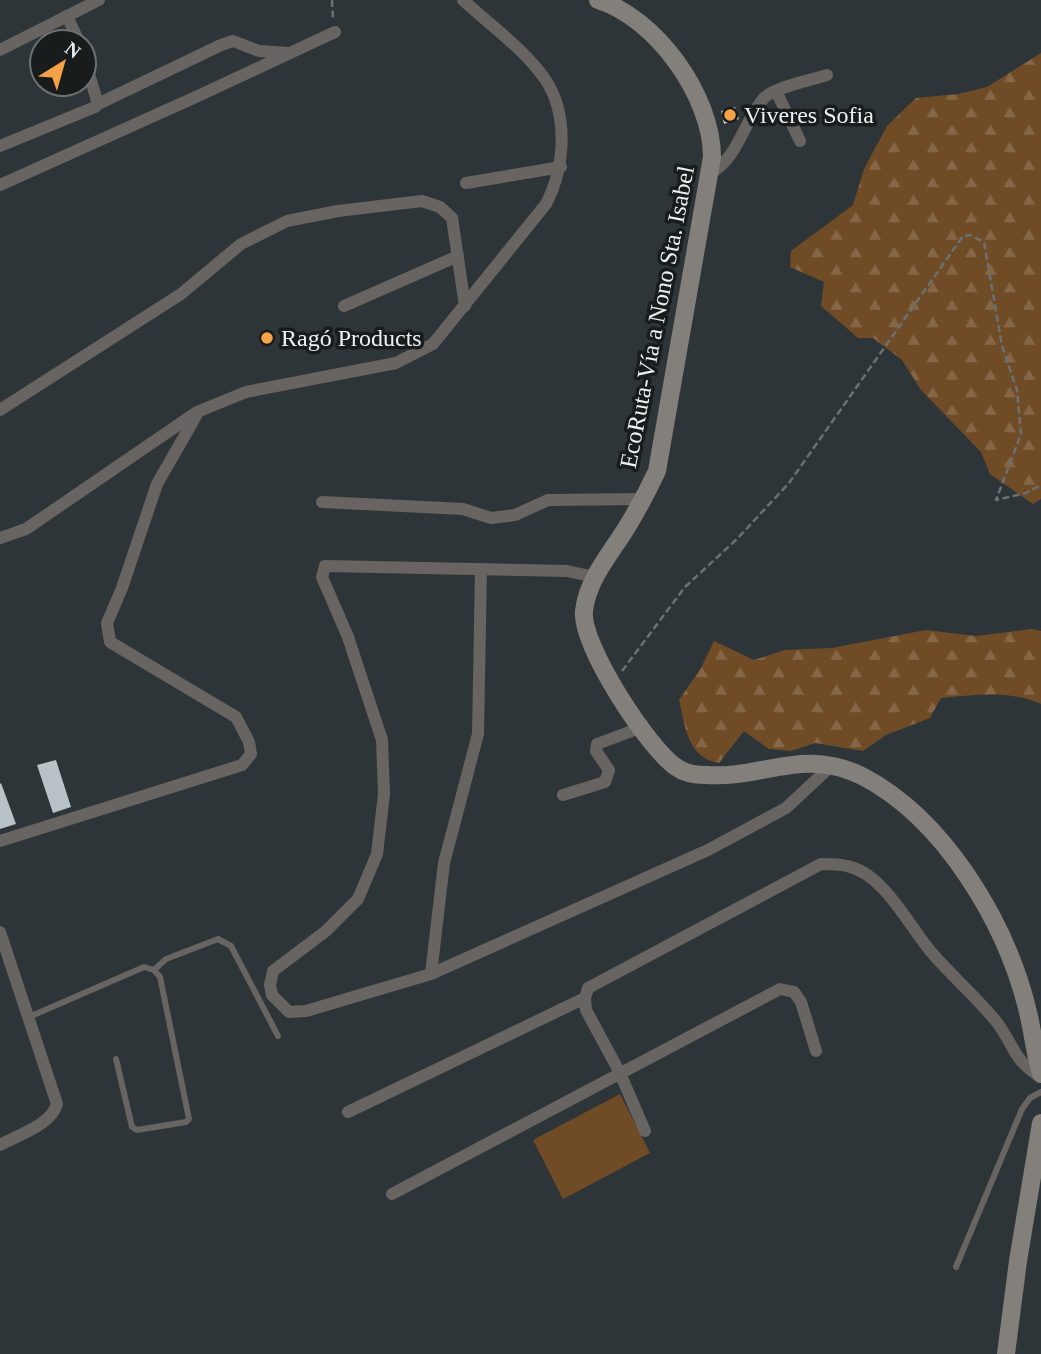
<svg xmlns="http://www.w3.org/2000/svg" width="1041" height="1354" viewBox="0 0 1041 1354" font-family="'Times New Roman',serif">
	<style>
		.grass { fill: #704c26 }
		.forest { fill: url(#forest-firs) }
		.building { fill: #b9c2c6 }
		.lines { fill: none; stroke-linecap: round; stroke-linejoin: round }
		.path { stroke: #6a7073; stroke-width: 2.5; stroke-dasharray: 7 3.5; stroke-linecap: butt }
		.lane { stroke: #676462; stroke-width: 6 }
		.street { stroke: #676462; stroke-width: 12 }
		.secondary { stroke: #837f7b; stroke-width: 18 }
		.poi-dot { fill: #f6a247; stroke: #191c1d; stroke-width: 2.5 }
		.labels { text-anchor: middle; stroke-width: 7; stroke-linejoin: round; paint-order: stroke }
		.poi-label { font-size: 24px; fill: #ecf0f2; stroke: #191c1d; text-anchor: start }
		.street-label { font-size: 24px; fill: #ecf0f2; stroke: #191c1d }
	</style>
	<defs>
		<pattern id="forest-firs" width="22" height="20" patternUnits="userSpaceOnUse" patternTransform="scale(1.75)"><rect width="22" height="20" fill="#704c26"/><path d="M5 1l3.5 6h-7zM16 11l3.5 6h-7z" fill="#856646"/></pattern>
	</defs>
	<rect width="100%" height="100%" fill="#2e3538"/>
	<!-- grass -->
	<path class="grass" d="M620,1094L650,1153L563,1199L533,1140Z"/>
	<!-- forest -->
	<g class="forest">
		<path d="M1041,53V499L1033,504L990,474L981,452L921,390L902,360L873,338H858L821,306L824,282L790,267L791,251L853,205L864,169L887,126L916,98L958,94L987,87Z"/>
		<path d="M1031,629L1041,631V704C1010,690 974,695 941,698L930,718L886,735L863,751L815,743L791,751L769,749L744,731L719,763C687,758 685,725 679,700L701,668L714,641L754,660L785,650L832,648L926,630L976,636Z"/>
	</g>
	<!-- building -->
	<g class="building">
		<path d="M735,107L739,119L724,124L721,111Z"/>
		<path d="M56,760L71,807L53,813L37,765Z"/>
		<path d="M1,783L16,824L0,829V784Z"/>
	</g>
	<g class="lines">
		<!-- path -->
		<g class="path">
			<path d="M332,0L333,19"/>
			<path d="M622,671L685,587L737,539L789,483L963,236L970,235L984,242L1002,346L1017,390L1021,434L996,500L1026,493L1041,485"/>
		</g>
		<!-- lane -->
		<g class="lane">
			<path d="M154,970L166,959L218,939L231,946L278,1036"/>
			<path d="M29,1017L144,967L154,970L160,977L189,1119L186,1122L137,1130L132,1127L116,1059"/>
			<path d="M956,1267L1022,1109L1030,1098L1041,1092"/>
		</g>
		<!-- street -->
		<g class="street">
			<path d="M67,16L79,42"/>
			<path d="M0,50L99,0"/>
			<path d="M776,91L800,141"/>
			<path d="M98,104L221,45L233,41L259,51L288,53"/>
			<path d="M0,146L95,107L98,104L84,57"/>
			<path d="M709,174C739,158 743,122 764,98C774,87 812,80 827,75"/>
			<path d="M466,183L561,167"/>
			<path d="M0,185L198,96L335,32"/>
			<path d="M344,306L458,256"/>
			<path d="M0,410L181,294L241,244L287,221L338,211L422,201L440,207L452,218L465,306"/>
			<path d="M322,502L463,509L491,518L515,515L548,500L644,499"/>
			<path d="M0,538L26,529L197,412L246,392L396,363L433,344L546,204C565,167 569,115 545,79C524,49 490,25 463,0"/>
			<path d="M595,577L567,571L325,566L322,577L348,637L382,740L384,794L377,854L358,899L326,931L273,971L270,985L272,995L289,1012L306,1011L431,974L708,850L786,808L831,766"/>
			<path d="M563,795L605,782L609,770L596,751L597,744L640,728"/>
			<path d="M0,841L242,765L251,754L249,742L236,717L110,642L107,623L122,588L157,484L196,416"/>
			<path d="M0,932L57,1104C51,1125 18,1135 0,1145"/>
			<path d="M431,974L444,863L478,734L481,569"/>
			<path d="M348,1112L585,998"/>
			<path d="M645,1131L620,1073L586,1010L585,998L588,988L821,864C829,864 839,864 847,866C884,873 910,928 932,953C952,976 975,996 995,1020C1014,1043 1011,1059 1041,1077"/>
			<path d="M392,1194L780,989L794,992L801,1002L816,1051"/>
		</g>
		<!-- secondary -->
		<g class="secondary">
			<path d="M598,0C656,18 712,96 712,157L657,471C648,490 638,509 627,527C611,553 587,580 584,611C580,644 648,748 676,767C684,773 696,775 706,775C763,779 803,747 862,776C945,819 1007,924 1028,1012C1033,1033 1035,1054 1041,1074"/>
			<path d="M1006,1354L1018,1261L1041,1123"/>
		</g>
	</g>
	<!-- markers -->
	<g class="poi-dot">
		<circle cx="730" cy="115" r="7"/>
		<circle cx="267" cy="338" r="7"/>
	</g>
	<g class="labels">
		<!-- poi labels -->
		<g class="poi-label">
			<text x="744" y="123">Viveres Sofia</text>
			<text x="281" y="346">Ragó Products</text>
		</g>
		<!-- street labels -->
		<g class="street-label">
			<text transform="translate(657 317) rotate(-79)" y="8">EcoRuta-Vía a Nono Sta. Isabel</text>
		</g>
	</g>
	<!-- north arrow -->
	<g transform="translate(63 63) rotate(37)"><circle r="33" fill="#191c1d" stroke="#6d7172" stroke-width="2"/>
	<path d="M0-5L12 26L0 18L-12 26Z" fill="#f6a247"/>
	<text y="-10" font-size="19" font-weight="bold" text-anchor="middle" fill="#ecf0f2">N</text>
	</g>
</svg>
